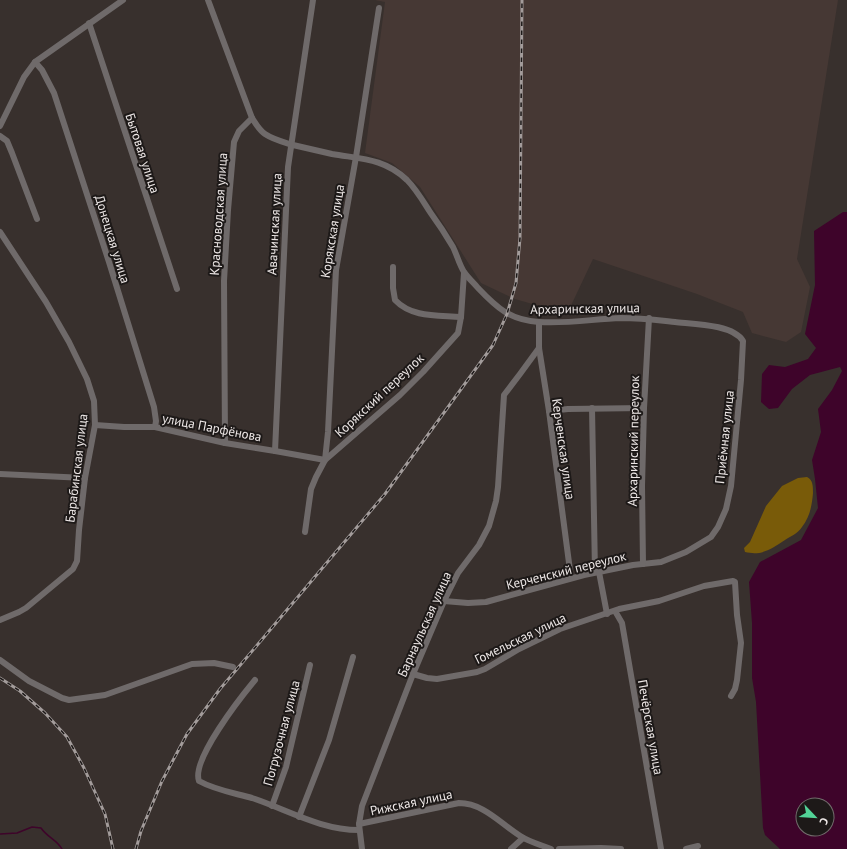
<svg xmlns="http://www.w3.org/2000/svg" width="847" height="849" viewBox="0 0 847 849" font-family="'PT Sans',sans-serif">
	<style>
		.built { fill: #463834 }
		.forest { fill: #795b09 }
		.water { fill: #3e042a; fill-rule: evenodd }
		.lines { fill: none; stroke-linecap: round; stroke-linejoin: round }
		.stream { stroke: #3e042a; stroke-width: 1.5 }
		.minor { stroke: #6f6a6a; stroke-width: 6 }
		.rail-casing { stroke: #a39c9b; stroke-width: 3 }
		.rail { stroke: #1d1918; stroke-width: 1.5; stroke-dasharray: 4.5; stroke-linecap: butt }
		.labels { text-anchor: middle; stroke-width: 4; stroke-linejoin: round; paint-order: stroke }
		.street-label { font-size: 13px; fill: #eee8e7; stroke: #1d1918 }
	</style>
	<rect width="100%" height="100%" fill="#38302d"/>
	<!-- built -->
	<path class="built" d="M375,0H838L797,259L810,287L801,332L786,342L752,333L743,312L697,294L593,259L567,314L515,299L481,283L420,187L392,163L365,153L385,2Z"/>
	<!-- forest -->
	<path class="forest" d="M807,477C813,480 813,486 813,493C812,505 810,517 802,527C797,534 791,536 785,540C771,549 762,556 745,552L744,548L750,542L766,506L782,486L798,478Z"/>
	<!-- water -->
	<path class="water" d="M843,212H847V849H780L765,835L763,828L756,702L752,678V623L749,582L760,562L801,540L818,508L815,479L812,460L821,432L818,409L832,390L842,371L840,367L810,375L792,389L778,408L769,409L761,402L762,374L769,365L785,367L808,359L816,348L805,334L815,285L814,231ZM803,805H827V829H803Z"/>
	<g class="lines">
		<!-- stream -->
		<path class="stream" d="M0,834L17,833L32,827L41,828C47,837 57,840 62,849"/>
		<!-- minor -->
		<g class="minor">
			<path d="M208,0L252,118L239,131L234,142L228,210L224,281L225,443"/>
			<path d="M89,23L177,289"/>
			<path d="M35,62L42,70L54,93L109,262L154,407L156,421L155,427"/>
			<path d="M252,118C256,124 259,130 265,134C274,140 284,142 293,145C306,148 319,151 332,154C360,159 384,158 407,180C416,189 423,201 430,212C438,223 446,235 453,247C457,255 459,264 464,272C468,278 474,283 478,288C497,308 510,320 539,322C566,324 594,319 621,318C640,318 656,320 675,322C692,324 733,324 743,341L741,380L731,486L726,509L718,527L711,537L686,552L661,562L633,565L584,575L486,602L468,603L444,601"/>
			<path d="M0,126L24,77L35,62L123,0"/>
			<path d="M0,136L7,141L12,153L37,219"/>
			<path d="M0,232L46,302L69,342L87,379L94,401L95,425L85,478L79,530L77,561L73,569L26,608L19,612L0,620"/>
			<path d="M393,267V288L395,300C412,318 438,315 461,317"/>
			<path d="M539,322V348L549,411L571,578"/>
			<path d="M592,408L595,572"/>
			<path d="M549,411L568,409L644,408"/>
			<path d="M95,425L124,427H155L225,443L275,451L325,460L328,432L336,270L356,157L379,8"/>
			<path d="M275,451L288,167L313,0"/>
			<path d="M0,474L85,478"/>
			<path d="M305,532L311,489L316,477L325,460L400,395L423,372L458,333L461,317L464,273"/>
			<path d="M643,564L642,486L644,408L649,318"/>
			<path d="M599,572L607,614"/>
			<path d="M615,611L622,623L661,849"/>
			<path d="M0,660L29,681L62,698L69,700L105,695L192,664L214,663L233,667"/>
			<path d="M413,674L427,678L437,679L477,672L485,669L519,649L560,629L619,609L659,601L704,586L733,581L735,582L737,615L741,643L737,680L735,689L731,696"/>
			<path d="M255,680C241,697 191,760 199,781C215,790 234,793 252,798C288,810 321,830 359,830"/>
			<path d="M272,806L286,767L310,665"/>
			<path d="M299,817L329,740L353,657"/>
			<path d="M359,824L459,803C484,803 502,825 522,837C530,842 541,845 551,849"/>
			<path d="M362,849L359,824L362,806L413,674L444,601L458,573L479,545L489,526L496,501L498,487L504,395L520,374L539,348"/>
			<path d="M511,849L523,838"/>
			<path d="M559,849L601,848L621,849"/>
			<path d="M686,849L698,846"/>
		</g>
		<!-- rail casing -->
		<g class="rail-casing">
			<g id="rail">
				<path d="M0,678L20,691L45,713L67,737L84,768L105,814L113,849"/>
				<path d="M136,849L141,831L162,781L187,734L220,689L385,494L493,345L507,314L516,283L520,238L522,0"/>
			</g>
		</g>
		<!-- rail -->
		<use href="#rail" class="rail"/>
	</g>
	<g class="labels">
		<!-- street labels -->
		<g class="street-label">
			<text transform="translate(143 153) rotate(72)" y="5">Бытовая улица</text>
			<text transform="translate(218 214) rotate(-86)" y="5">Красноводская улица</text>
			<text transform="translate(274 224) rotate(-87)" y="5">Авачинская улица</text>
			<text transform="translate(332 231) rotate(-81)" y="5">Корякская улица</text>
			<text transform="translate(113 239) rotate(73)" y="5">Донецкая улица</text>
			<text transform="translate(585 308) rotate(-1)" y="5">Архаринская улица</text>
			<text transform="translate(379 395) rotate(-43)" y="5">Корякский переулок</text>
			<text transform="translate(212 427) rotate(11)" y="5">улица Парфёнова</text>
			<text transform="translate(724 437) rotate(-84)" y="5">Приёмная улица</text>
			<text transform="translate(633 441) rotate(-89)" y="5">Архаринский переулок</text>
			<text transform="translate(564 449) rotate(82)" y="5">Керченская улица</text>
			<text transform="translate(76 468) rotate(-83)" y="5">Барабинская улица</text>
			<text transform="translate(566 570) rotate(-14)" y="5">Керченский переулок</text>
			<text transform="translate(424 624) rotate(-66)" y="5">Барнаульская улица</text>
			<text transform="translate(520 638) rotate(-26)" y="5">Гомельская улица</text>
			<text transform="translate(651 727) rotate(80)" y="5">Печёрская улица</text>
			<text transform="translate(281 733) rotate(-75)" y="5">Погрузочная улица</text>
			<text transform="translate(411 802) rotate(-12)" y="5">Рижская улица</text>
		</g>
	</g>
	<!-- north arrow -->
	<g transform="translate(815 817) rotate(115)"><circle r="19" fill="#1d1918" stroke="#716c6b"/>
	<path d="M0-3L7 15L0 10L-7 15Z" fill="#52d397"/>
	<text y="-6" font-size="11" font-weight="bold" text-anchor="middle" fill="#eee8e7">С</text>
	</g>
</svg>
